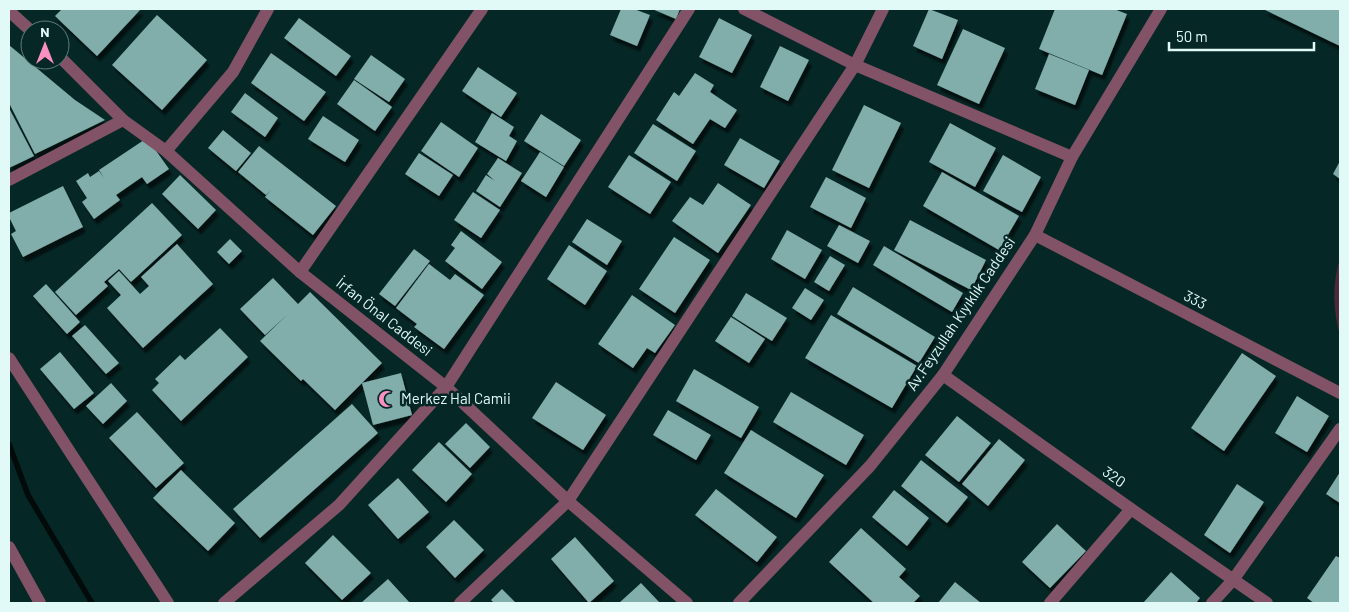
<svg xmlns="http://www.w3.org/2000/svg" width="1349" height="612" viewBox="0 0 1349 612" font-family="Barlow,sans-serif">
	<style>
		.green { fill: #50283b }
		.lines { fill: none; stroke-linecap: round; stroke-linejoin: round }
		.stream { stroke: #020b0a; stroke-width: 5.5 }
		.building { fill: #81aeaa; filter: url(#shadow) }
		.minor { stroke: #825267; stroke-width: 12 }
		.labels { text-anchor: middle; stroke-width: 5; stroke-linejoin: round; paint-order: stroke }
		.street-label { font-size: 15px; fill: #e1f9f7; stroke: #052826 }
		.poi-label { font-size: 15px; fill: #e1f9f7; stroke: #052826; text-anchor: start }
	</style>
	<defs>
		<filter id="shadow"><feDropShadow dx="3" dy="5.5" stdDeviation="1" flood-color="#0009"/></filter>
	</defs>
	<rect width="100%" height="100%" fill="#052826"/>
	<!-- green -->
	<path class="green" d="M1340,258V336C1333,310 1332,284 1340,258Z"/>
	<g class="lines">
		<!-- stream -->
		<path class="stream" d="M9,444L28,495L92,603"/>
	</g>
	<!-- building -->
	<g class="building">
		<path d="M62,9H141L97,56L55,16Z"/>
		<path d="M621,9H634L650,15L637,46L610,35Z"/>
		<path d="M652,9H680L676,19Z"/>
		<path d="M929,9L958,20L942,59L913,46Z"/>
		<path d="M1055,9H1114L1127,14L1102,75L1039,49Z"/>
		<path d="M1263,9H1340V46Z"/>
		<path d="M157,15L207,60L162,110L112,65Z"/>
		<path d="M299,18L351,56L336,76L284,38Z"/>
		<path d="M719,18L752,35L732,73L699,57Z"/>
		<path d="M963,29L1005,48L979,104L937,85Z"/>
		<path d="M9,45L75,100L105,120L35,154L9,103Z"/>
		<path d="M780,46L809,60L788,101L760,87Z"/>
		<path d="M271,53L326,92L304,121L251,83Z"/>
		<path d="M1049,54L1089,70L1075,105L1035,89Z"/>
		<path d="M371,55L405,79L389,102L354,79Z"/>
		<path d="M478,67L517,93L501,117L462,91Z"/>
		<path d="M695,73L714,85L710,92L737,110L725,128L710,119L693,144L656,120L674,92L679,96Z"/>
		<path d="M354,80L392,107L375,131L337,104Z"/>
		<path d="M245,93L278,118L265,137L231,112Z"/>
		<path d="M864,105L901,123L869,188L832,170Z"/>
		<path d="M9,108L34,156L9,168Z"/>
		<path d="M492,113L514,127L509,136L517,141L506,161L475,142Z"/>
		<path d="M541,114L581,140L564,166L524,141Z"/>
		<path d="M323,116L359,140L345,162L308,139Z"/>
		<path d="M441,122L478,148L459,177L421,151Z"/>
		<path d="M950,123L996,148L975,187L929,162Z"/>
		<path d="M653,124L696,151L677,181L634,153Z"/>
		<path d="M223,130L251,153L236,171L208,148Z"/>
		<path d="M147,138L169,169L147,184L142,177L116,195L120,200L94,219L82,202L87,198L76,181L88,173L90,177L99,171L104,178L99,170Z"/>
		<path d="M740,138L780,161L764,188L724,165Z"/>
		<path d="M259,146L336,206L313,235L265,197L271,190L266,195L238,172Z"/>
		<path d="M540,152L564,167L546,197L521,181Z"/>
		<path d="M419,153L453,175L439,196L405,174Z"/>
		<path d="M629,155L671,182L650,214L608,187Z"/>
		<path d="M1003,155L1041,177L1022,212L983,191Z"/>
		<path d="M498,158L522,173L500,207L476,191L486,175L495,181L487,174Z"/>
		<path d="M1340,161V179L1333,174Z"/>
		<path d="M942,172L1019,216L999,250L923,206Z"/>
		<path d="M180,175L216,210L198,229L162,194Z"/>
		<path d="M826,177L866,198L851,228L810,207Z"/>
		<path d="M718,183L751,205L718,253L672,221L690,197L703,205Z"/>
		<path d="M63,186L83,227L23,257L11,234L16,231L9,217V213Z"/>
		<path d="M473,192L500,210L481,238L454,220Z"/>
		<path d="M152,203L182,235L131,282L119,269L104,282L108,286L76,315L55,292Z"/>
		<path d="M587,219L622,241L607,265L572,242Z"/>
		<path d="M910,220L986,260L971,290L894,250Z"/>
		<path d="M839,225L870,241L858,263L827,246Z"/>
		<path d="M787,230L822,250L805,279L771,259Z"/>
		<path d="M461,231L502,262L482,289L445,261L455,248L451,245Z"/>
		<path d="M674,237L710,260L675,313L639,289Z"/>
		<path d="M230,239L242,251L229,264L217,252Z"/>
		<path d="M177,244L213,284L143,348L107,308L121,295L108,281L119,271L140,294L149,286L141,277Z"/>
		<path d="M569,245L607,271L585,305L547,279Z"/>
		<path d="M884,246L963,293L952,312L873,265Z"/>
		<path d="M414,249L430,261L395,306L379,294Z"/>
		<path d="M830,256L845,265L829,291L814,282Z"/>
		<path d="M429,264L450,280L455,274L484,295L444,349L414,327L417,324L396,308Z"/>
		<path d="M273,278L298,304L310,292L382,363L335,410L303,379L301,381L260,341L288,314L265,335L240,309Z"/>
		<path d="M46,284L80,322L67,334L33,296Z"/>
		<path d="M853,287L935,337L919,363L837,314Z"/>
		<path d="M805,288L824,300L811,320L792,308Z"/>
		<path d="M746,293L787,318L772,341L732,316Z"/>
		<path d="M632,295L675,325L655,353L647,348L633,368L598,344Z"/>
		<path d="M831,315L917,366L892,408L805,358Z"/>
		<path d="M731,317L765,339L749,363L715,341Z"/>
		<path d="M85,325L119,363L106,374L72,336Z"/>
		<path d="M220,328L248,357L181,421L152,390L159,383L155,379L180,355L185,360Z"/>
		<path d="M60,352L94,393L74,409L40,369Z"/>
		<path d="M1242,353L1276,376L1224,451L1191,428Z"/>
		<path d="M694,369L759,407L741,438L676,401Z"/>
		<path d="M401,373L412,415L373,425L362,383Z"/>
		<path d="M556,382L606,415L583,450L532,418Z"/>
		<path d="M111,383L127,401L103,424L86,406Z"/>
		<path d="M791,392L864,435L846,465L773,422Z"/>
		<path d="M1297,396L1329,416L1307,452L1275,433Z"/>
		<path d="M352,404L378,433L260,538L233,509Z"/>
		<path d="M668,410L711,435L696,460L653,435Z"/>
		<path d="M137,412L184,463L156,488L109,438Z"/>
		<path d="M957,416L991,443L959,482L925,455Z"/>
		<path d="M466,423L490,447L470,468L445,444Z"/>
		<path d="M751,430L824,475L796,518L724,473Z"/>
		<path d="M999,439L1025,460L988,506L962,484Z"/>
		<path d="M439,442L472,474L446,502L412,470Z"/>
		<path d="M921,460L968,497L947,523L901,486Z"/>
		<path d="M181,470L235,523L208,551L153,498Z"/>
		<path d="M1340,472V503L1326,494Z"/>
		<path d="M398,478L429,512L398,539L368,505Z"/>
		<path d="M1237,484L1264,502L1230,553L1204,535Z"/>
		<path d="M716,489L777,537L757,562L695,515Z"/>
		<path d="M894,490L929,518L907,546L872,517Z"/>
		<path d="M454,520L484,550L455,578L426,547Z"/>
		<path d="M1057,524L1086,551L1050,588L1022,562Z"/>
		<path d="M861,528L906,569L899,577L920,596L913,603H874L829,562Z"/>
		<path d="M333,535L371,573L342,600L305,563Z"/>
		<path d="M575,537L614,581L589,603L551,559Z"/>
		<path d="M1336,556L1340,558V603H1314L1307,598Z"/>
		<path d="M1171,572L1200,598L1196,603H1143Z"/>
		<path d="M388,579L410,603H361Z"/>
		<path d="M955,582L981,603H938Z"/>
		<path d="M641,583L660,603H619Z"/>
		<path d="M502,589L516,603H494L491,600Z"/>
	</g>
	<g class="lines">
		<!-- minor -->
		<g class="minor">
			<path d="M744,9L855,65L1072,157"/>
			<path d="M9,11L30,30"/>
			<path d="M60,57L123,120L166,151L300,272L446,387L568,501L687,603"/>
			<path d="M166,151L233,72L268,9"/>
			<path d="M9,180L123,120"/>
			<path d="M1035,235L1340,393"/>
			<path d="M300,272L482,9"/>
			<path d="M9,358L168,603"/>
			<path d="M943,375L1131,509L1267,603"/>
			<path d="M9,547L40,603"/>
			<path d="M224,603L339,505L446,387L689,9"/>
			<path d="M460,603L568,501L855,65L883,9"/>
			<path d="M739,603L870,466L943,375L1035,235L1072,157L1161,9"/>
			<path d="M1050,603L1131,509"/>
			<path d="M1212,603L1233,580L1340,429"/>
		</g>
	</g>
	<!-- icons -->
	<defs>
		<g id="mosque-bare" transform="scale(1.35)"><path d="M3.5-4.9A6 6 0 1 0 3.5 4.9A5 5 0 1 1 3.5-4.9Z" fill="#fc8fc1" stroke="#052826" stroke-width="2.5" paint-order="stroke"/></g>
	</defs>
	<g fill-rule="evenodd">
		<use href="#mosque-bare" x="387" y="399"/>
	</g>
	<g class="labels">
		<!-- street labels -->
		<g class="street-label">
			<text transform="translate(1195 300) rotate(27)" y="5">333</text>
			<text transform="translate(961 314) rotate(-56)" y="5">Av.Feyzullah Kıyıklık Caddesi</text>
			<text transform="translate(384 317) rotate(38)" y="5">İrfan Önal Caddesi</text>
			<text transform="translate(1114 477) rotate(35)" y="5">320</text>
		</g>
		<!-- poi labels -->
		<g class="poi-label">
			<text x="401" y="404">Merkez Hal Camii</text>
		</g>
	</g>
	<!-- border -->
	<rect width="1349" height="612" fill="none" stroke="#e1f9f7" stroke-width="20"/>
	<!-- north arrow -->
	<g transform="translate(45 45)"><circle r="24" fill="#052826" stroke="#5d7c7a"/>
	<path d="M0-4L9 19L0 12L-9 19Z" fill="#fc8fc1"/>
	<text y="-8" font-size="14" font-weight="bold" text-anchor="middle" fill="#e1f9f7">N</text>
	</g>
	<!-- scale -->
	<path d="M1169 42v8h145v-8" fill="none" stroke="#e1f9f7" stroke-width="2.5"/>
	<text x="1176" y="42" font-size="15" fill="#e1f9f7" stroke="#052826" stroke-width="4" paint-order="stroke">50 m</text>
</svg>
